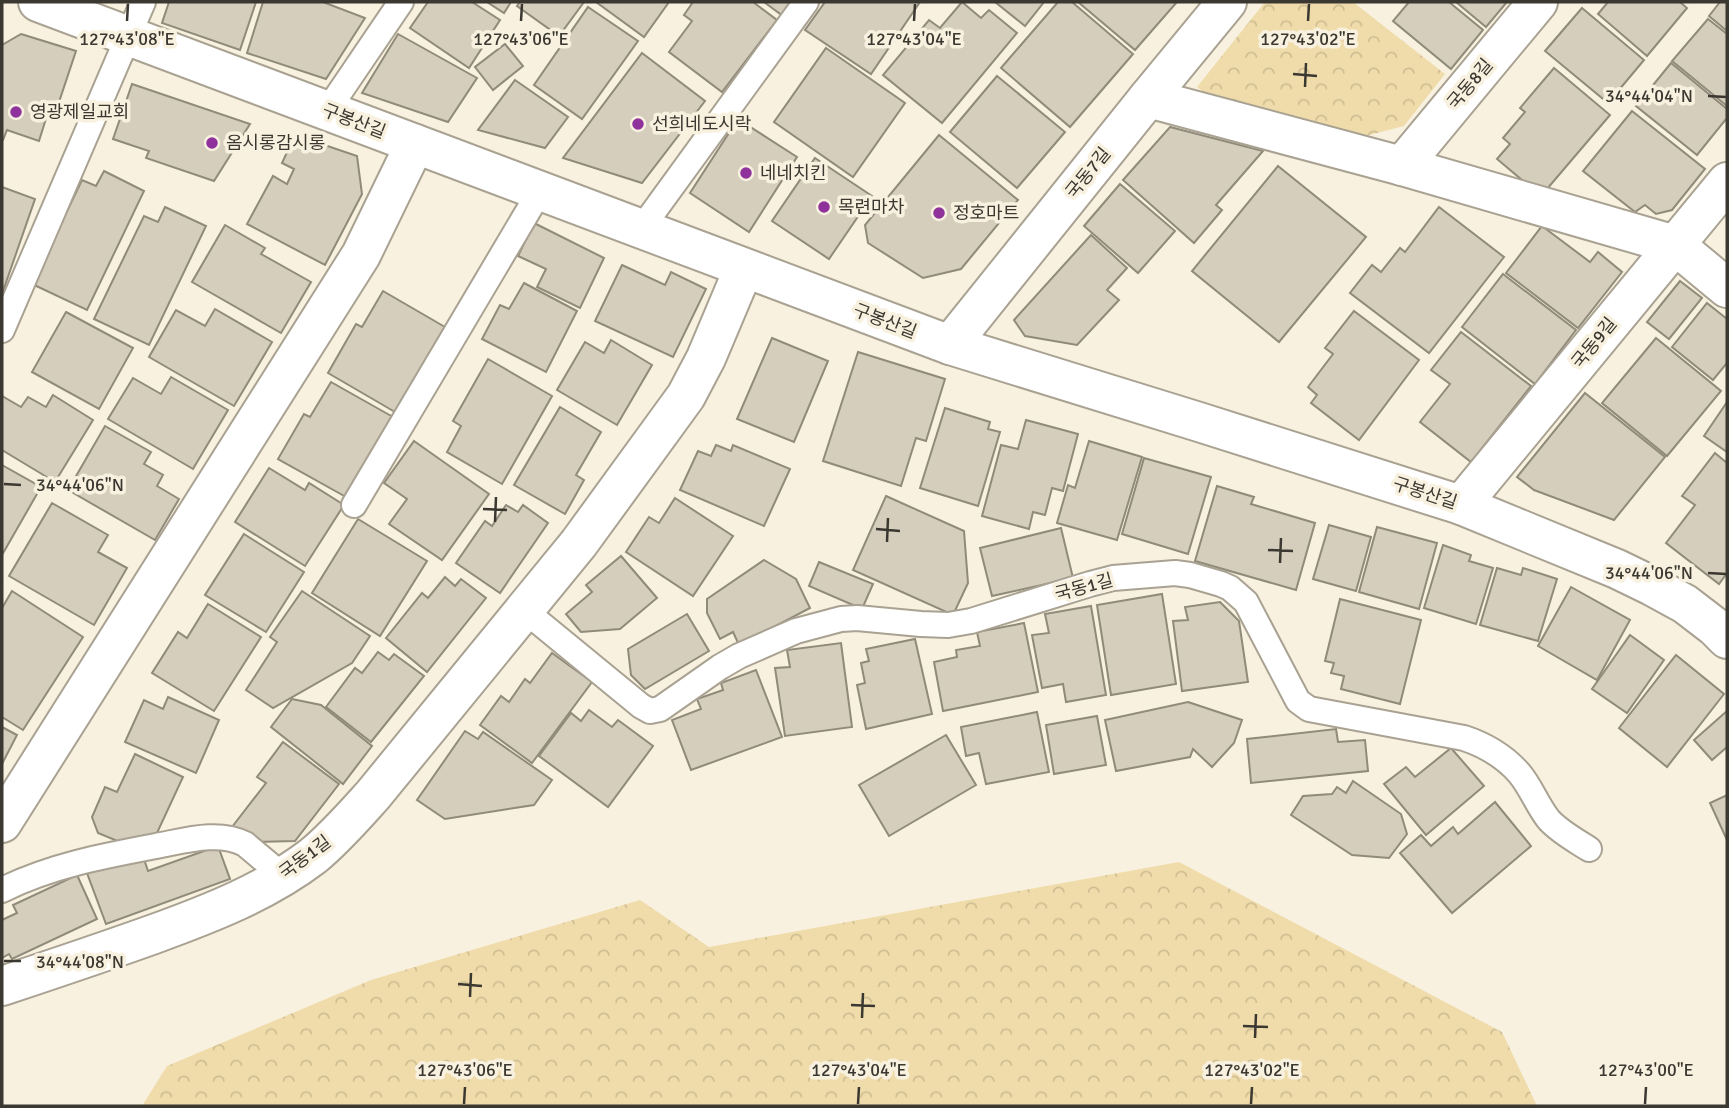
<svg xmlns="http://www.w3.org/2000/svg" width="1729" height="1108" viewBox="0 0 1729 1108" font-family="Signika,'Noto Sans KR',sans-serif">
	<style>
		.forest { fill: url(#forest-crowns) }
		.building { fill: #d5cebd; stroke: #908a7a; stroke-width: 2 }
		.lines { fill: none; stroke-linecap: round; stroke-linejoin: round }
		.service-casing { stroke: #a9a292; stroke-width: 28 }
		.minor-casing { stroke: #a9a292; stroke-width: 42 }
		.service { stroke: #fff; stroke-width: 24 }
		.minor { stroke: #fff; stroke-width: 38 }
		.ticks { fill: none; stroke: #3b3831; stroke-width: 2.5 }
		.poi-dot { fill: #8f329c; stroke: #f8f1df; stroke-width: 2.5 }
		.labels { text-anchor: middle; stroke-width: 7; stroke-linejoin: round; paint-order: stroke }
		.street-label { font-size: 18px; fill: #3b3831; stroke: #f8f1df }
		.poi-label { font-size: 18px; fill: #3b3831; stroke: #f8f1df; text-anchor: start }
		.ticks-label { font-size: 18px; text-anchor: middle; fill: #3b3831; stroke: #f8f1df; stroke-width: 7; stroke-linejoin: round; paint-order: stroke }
	</style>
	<defs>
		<pattern id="forest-crowns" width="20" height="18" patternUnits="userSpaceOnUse" patternTransform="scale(1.75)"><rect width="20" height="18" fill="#f0dcaa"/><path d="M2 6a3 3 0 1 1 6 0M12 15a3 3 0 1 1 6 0" fill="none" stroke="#cfbe93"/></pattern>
	</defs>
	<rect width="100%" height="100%" fill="#f8f1df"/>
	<!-- forest -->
	<g class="forest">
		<path d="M1265,2H1353L1445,74L1404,126L1358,138L1219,104L1197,87Z"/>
		<path d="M1179,862L1502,1032L1537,1106H142L167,1066L371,980L640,900L709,947Z"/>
	</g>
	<!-- building -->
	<g class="building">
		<path d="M169,2H256L240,50L162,23Z"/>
		<path d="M263,2H323L365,18L326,79L247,53Z"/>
		<path d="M428,2H472L500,20L469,68L410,28Z"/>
		<path d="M487,2H511L504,13Z"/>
		<path d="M520,2H584L559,36L517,6Z"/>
		<path d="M596,2H669L644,37Z"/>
		<path d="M693,2H753L777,20L722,92L669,52L692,21L684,15Z"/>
		<path d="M764,2H793L783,16Z"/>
		<path d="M825,2H920L871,74L805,30Z"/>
		<path d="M962,2L981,18L989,10L1017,33L942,123L883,75L929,20L940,28Z"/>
		<path d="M995,2H1044L1025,26Z"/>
		<path d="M1058,2H1072L1133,54L1070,127L1001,68Z"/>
		<path d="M1078,2H1177L1135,50Z"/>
		<path d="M1409,2H1449L1483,30L1451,69L1393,21Z"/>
		<path d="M1456,2H1507L1486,27Z"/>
		<path d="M1608,2H1680L1687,8L1647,56L1598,14Z"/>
		<path d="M1720,2H1727V31L1709,16Z"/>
		<path d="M588,7L638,41L582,119L534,85Z"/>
		<path d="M1582,8L1644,60L1608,103L1545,51Z"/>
		<path d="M1708,19L1727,34V106L1672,61Z"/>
		<path d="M21,34L76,51L56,111L49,109L39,141L7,130L3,140H2V45Z"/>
		<path d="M398,34L477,78L448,122L362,93Z"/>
		<path d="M505,44L523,66L493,90L475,67Z"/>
		<path d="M826,48L905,103L853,177L774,122Z"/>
		<path d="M642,53L705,101L642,183L563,158Z"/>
		<path d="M1671,63L1727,109V118L1697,155L1636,106Z"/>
		<path d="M1554,68L1610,115L1541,196L1497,159L1510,144L1503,138L1525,112L1520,108Z"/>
		<path d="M997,76L1065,132L1017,188L950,132Z"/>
		<path d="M515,80L568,117L545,148L478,130Z"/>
		<path d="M132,84L250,124L214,181L146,158L149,151L113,139Z"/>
		<path d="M1632,111L1705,169L1672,210L1656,214L1645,205L1635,212L1583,171Z"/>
		<path d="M738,119L797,157L749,232L690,193Z"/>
		<path d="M1170,127L1263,151L1216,205L1222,210L1194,243L1123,180Z"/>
		<path d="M295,135L357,156L362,194L325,265L247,224L273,176L287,184L294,169L282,163Z"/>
		<path d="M939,135L1018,200L961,269L923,278L868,243L865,225Z"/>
		<path d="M815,158L872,196L829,259L772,221Z"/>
		<path d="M1278,166L1366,237L1279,342L1192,271Z"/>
		<path d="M104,171L144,191L87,310L32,284L82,180L96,186Z"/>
		<path d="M1120,184L1175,231L1138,273L1084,226Z"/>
		<path d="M2,187L35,199L2,294Z"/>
		<path d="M165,207L206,226L149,345L94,319L144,216L158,222Z"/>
		<path d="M1439,207L1504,257L1429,353L1350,293L1372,265L1381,272L1400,248L1405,252Z"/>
		<path d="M534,223L604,258L580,308L537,287L546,269L518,256Z"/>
		<path d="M225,225L265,248L261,254L311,282L281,333L192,282Z"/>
		<path d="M1542,226L1590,262L1598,252L1622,272L1578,328L1506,273Z"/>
		<path d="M1091,235L1127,268L1107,290L1119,300L1077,345L1025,336L1014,320Z"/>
		<path d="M622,265L665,285L671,272L706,289L673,357L595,321Z"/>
		<path d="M1503,274L1576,330L1535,384L1462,327Z"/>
		<path d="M1680,281L1702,298L1669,339L1647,322Z"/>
		<path d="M524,283L577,311L546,372L482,339L500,305L509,309Z"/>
		<path d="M383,291L445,327L395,412L328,373L356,324L362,327Z"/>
		<path d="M1707,303L1727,319V363L1713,380L1672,347Z"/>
		<path d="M215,309L272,342L234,406L149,357L176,310L205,326Z"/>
		<path d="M1354,311L1419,360L1359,440L1311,403L1317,395L1308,387L1333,354L1325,348Z"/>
		<path d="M66,312L133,348L99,409L32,372Z"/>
		<path d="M1461,332L1531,386L1471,462L1420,422L1450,384L1431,370Z"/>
		<path d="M772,338L828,361L794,442L737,419Z"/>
		<path d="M1656,338L1721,391L1667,456L1602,403Z"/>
		<path d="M611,340L652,365L617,425L557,390L585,342L604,353Z"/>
		<path d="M858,352L945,379L926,441L916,438L901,486L823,461Z"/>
		<path d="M488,359L552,396L502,484L447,452L461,426L453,421Z"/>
		<path d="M171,377L228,410L193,469L108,419L133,378L161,394Z"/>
		<path d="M331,382L393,417L346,497L278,459L304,414L310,417Z"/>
		<path d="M1585,393L1665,457L1614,520L1534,490L1517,477Z"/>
		<path d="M53,395L93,420L55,482L2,450V396L21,407L28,397L46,407Z"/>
		<path d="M1727,402V452L1704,436Z"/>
		<path d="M560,407L601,432L576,475L584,480L565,514L514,485Z"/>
		<path d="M945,408L990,422L988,429L1000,432L978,506L920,488Z"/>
		<path d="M1026,420L1078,434L1063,491L1052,488L1045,515L1033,512L1029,529L982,516L1001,445L1018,449Z"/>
		<path d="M105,426L151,452L144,464L163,475L157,486L179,499L155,540L68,490Z"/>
		<path d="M414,441L489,494L442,560L389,524L407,499L384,483Z"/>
		<path d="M1089,441L1142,457L1117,540L1057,523L1068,485L1075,488Z"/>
		<path d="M716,445L731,451L733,445L790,469L764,526L680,490L698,451L711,456Z"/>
		<path d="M1715,453L1727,463V573L1719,584L1666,543L1695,505L1682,496Z"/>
		<path d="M1144,458L1211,477L1188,554L1122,534Z"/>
		<path d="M2,465L41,487L2,555Z"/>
		<path d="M269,468L305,490L309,483L344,505L305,566L235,522Z"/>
		<path d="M1217,486L1254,497L1251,504L1315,523L1296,590L1195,561Z"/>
		<path d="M886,496L964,531L968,583L953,615L853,570Z"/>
		<path d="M675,498L733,536L693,596L626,552L649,517L659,523Z"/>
		<path d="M52,503L108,535L98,552L127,568L94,625L9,576Z"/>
		<path d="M506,505L518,512L523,505L548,523L500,593L456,563L485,521L492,526Z"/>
		<path d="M358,519L427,561L380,636L312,593Z"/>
		<path d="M1329,525L1371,537L1356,591L1313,579Z"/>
		<path d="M1377,527L1437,543L1419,609L1359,592Z"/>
		<path d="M1061,528L1073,578L992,596L980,548Z"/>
		<path d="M244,534L304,572L266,632L205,595Z"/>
		<path d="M1443,545L1471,555L1469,561L1493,568L1476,624L1424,608Z"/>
		<path d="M621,556L657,598L620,629L581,632L566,614L592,592L586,585Z"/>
		<path d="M764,560L796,579L810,608L739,645L733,632L720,639L707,613V599Z"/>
		<path d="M819,562L873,584L862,609L809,586Z"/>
		<path d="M1497,568L1521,575L1523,568L1557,579L1538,641L1480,625Z"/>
		<path d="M445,577L455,586L461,579L486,598L427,672L386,638L422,593L428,598Z"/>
		<path d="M1571,587L1630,620L1597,680L1538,646Z"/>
		<path d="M12,591L83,637L23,730L2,717V608Z"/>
		<path d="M302,591L370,636L352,663L273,708L246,690L277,642L270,637Z"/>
		<path d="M1162,594L1176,684L1111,695L1097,605Z"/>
		<path d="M1340,599L1421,620L1400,704L1341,689L1344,676L1331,673L1334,663L1325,661Z"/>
		<path d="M1220,602L1239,621L1248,682L1182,691L1173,621L1188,620L1185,607Z"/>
		<path d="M208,604L261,637L214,711L152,673L178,632L187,638Z"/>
		<path d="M1091,606L1106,695L1066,702L1063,684L1042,688L1032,635L1049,633L1045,614Z"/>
		<path d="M687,614L709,651L645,689L631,675L628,649Z"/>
		<path d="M1024,623L1038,692L943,711L934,662L957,657L956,650L980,646L977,632Z"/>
		<path d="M1630,635L1664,660L1627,713L1592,689Z"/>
		<path d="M915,639L932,714L866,729L857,685L865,683L861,663L869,661L866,649Z"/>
		<path d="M841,643L852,727L785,736L775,668L790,667L787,650Z"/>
		<path d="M378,652L389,660L394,654L424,676L371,742L326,707L355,668L362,673Z"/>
		<path d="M552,653L592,682L532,763L480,725L501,696L509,702L525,679L530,683Z"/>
		<path d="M1676,655L1724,694L1667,767L1619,728Z"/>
		<path d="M756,670L782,737L691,770L672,720L701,709L697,699L723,690L721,683Z"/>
		<path d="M168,697L219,720L196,773L125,742L144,700L163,709Z"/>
		<path d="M292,699L321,705L372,746L343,784L271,727Z"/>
		<path d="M1188,702L1242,720L1234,743L1212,767L1193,749L1190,757L1116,771L1105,720Z"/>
		<path d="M589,710L612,727L618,720L653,746L608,807L539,756L571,713L581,721Z"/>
		<path d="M1727,711V747L1712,760L1694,740Z"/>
		<path d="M1037,712L1049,772L986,784L979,753L966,756L961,727Z"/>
		<path d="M1097,716L1106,765L1054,774L1046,725Z"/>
		<path d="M2,727L17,735L2,764Z"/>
		<path d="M1336,729L1338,742L1365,740L1368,771L1251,783L1247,739Z"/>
		<path d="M465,731L478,739L483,732L552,780L534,805L445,819L417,800Z"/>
		<path d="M946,735L976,785L889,836L859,785Z"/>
		<path d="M283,742L339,784L295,841L251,842L232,827L266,783L257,777Z"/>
		<path d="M1451,748L1484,786L1426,835L1384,784L1406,767L1415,777Z"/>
		<path d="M135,754L183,777L157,833L127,845L98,833L92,817L105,787L117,792Z"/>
		<path d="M1353,781L1401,814L1407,834L1389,858L1352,855L1291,815L1303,796L1332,794L1337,787L1346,793Z"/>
		<path d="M1727,795V840L1710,803Z"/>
		<path d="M1495,802L1531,846L1452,913L1400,853L1421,835L1431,846L1453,827L1458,834Z"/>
		<path d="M218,846L230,879L106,924L87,873L142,853L148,871Z"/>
		<path d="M77,875L97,919L12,959L9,954L2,958V920L17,913L13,905Z"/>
	</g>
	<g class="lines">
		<!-- service casing -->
		<g class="service-casing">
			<g id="service">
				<path d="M327,111L401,2"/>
				<path d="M641,229L806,2"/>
				<path d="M2,330L143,2"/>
				<path d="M354,505L540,191"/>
				<path d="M524,610L641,706L650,711L660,709L720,667L739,656L796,631L841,619L857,618L921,624L948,625L971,621L1090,584L1113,578L1175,573L1190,575L1221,584L1230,588L1246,602L1298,701L1309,709L1464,738C1485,745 1504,756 1519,773C1531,787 1537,805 1549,820C1560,832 1575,840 1589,849"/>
				<path d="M2,890C50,866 103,856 156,846C184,841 218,830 245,844L283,876"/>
			</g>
		</g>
		<!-- minor casing -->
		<g class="minor-casing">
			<g id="minor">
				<path d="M38,2L950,345L1199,422L1461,505L1617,569L1652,586L1685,604L1715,627L1727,639"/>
				<path d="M1148,98L1402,166L1675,245L1727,288"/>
				<path d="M1402,166L1538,2"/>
				<path d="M950,345L1148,98L1227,2"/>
				<path d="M1461,505L1727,182"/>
				<path d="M2,823L361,255L415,144"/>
				<path d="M2,986C53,969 104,952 154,934C209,914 266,892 313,856C335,838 354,816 373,795L579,543L686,396L706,358L744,268"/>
			</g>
		</g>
		<!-- service -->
		<use href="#service" class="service"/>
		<!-- minor -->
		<use href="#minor" class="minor"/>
	</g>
	<!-- ticks -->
	<path class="ticks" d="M127,21L128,4M521,21L522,4M914,21L915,4M1308,21L1309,4M1293,74L1317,76M1305,87L1306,63M1708,96L1726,97M4,484L21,485M483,509L507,510M495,522L496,497M876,529L900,531M887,542L888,518M1268,550L1293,551M1280,563L1281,538M1708,573L1726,574M4,961H21M458,984L482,986M470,997L471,973M851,1005L875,1006M862,1018L863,993M1243,1026L1268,1027M1255,1038L1256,1014M464,1104L465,1087M858,1104L859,1087M1251,1104L1252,1087M1645,1104L1646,1087"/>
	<!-- markers -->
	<g class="poi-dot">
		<circle cx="16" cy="112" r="7"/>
		<circle cx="638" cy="124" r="7"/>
		<circle cx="212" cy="143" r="7"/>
		<circle cx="746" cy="173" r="7"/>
		<circle cx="824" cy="207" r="7"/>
		<circle cx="939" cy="213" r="7"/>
	</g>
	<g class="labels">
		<!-- street labels -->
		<g class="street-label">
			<text transform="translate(1470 84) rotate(-50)" y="6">국동8길</text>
			<text transform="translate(354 121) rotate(21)" y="6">구봉산길</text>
			<text transform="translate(1088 173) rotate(-51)" y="6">국동7길</text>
			<text transform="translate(885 321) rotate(21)" y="6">구봉산길</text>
			<text transform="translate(1594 343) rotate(-51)" y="6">국동9길</text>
			<text transform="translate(1425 493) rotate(18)" y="6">구봉산길</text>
			<text transform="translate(1084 587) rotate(-15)" y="6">국동1길</text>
			<text transform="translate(305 857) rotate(-37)" y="6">국동1길</text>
		</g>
		<!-- poi labels -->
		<g class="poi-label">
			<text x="30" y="118">영광제일교회</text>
			<text x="652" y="130">선희네도시락</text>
			<text x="226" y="149">옴시롱감시롱</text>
			<text x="760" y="179">네네치킨</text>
			<text x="838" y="213">목련마차</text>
			<text x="953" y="219">정호마트</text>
		</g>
	</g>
	<g class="ticks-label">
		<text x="127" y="45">127°43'08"E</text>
		<text x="521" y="45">127°43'06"E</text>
		<text x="914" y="45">127°43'04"E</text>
		<text x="1308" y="45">127°43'02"E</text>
		<text x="1649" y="102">34°44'04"N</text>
		<text x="80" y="491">34°44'06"N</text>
		<text x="1649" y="579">34°44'06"N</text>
		<text x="80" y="968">34°44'08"N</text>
		<text x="465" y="1076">127°43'06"E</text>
		<text x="859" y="1076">127°43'04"E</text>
		<text x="1252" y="1076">127°43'02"E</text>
		<text x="1646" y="1076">127°43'00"E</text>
	</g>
	<!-- border -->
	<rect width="1729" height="1108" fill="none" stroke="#3b3831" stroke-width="7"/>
</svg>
